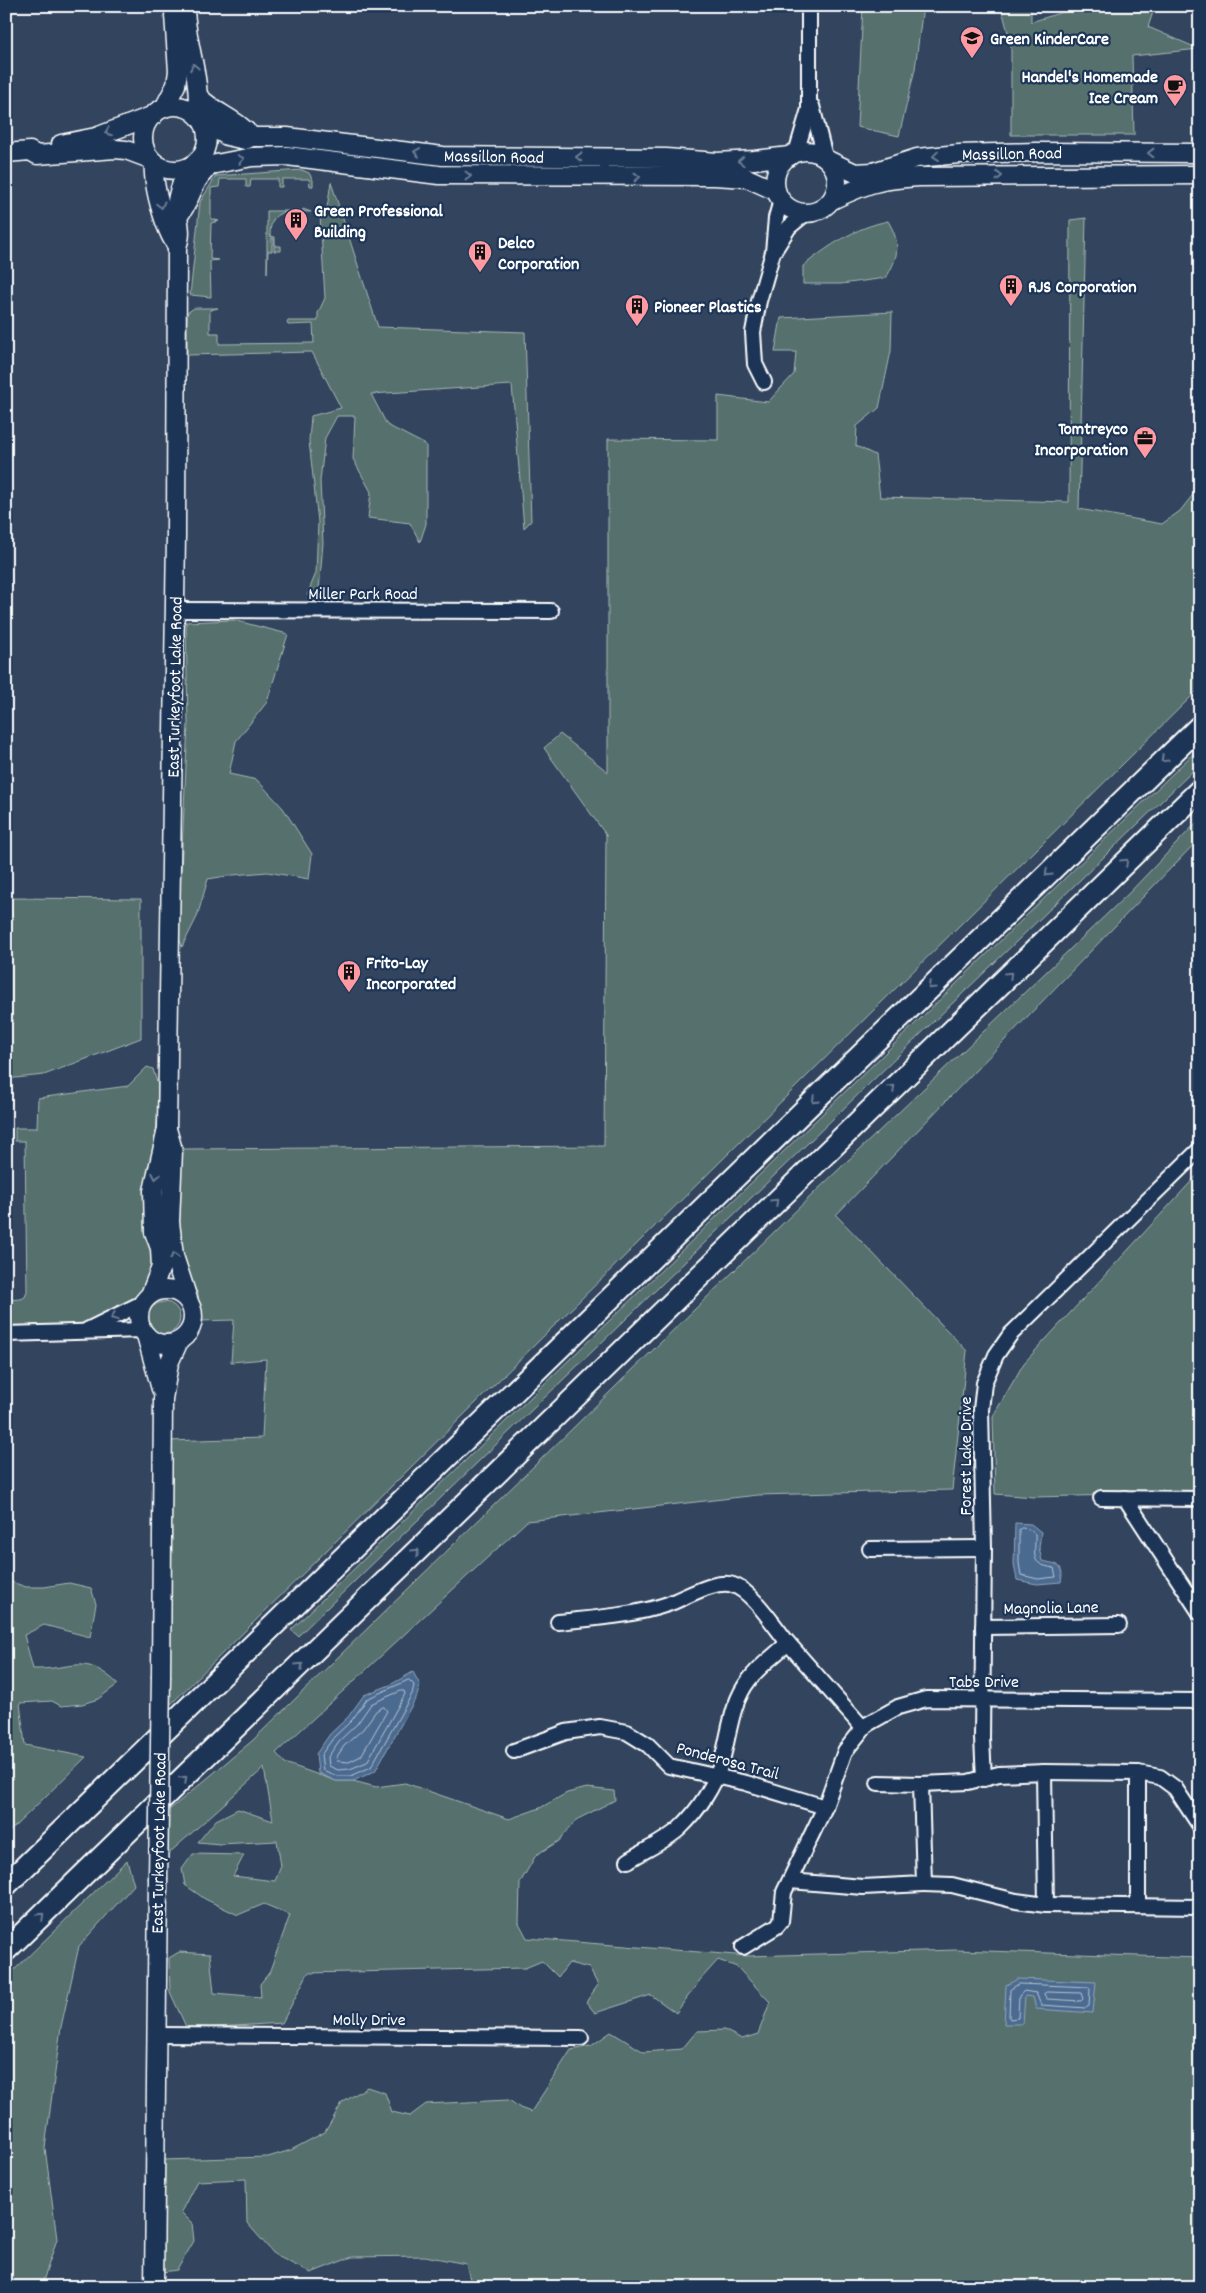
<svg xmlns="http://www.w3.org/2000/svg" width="1206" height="2293" viewBox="0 0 1206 2293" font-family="Dekko,sans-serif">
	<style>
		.green { fill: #54706d; stroke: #aab8b6 }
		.water { fill: #4b6b90; stroke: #93a6bc }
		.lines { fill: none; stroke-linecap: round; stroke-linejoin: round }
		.shore { stroke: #b7c4d3; stroke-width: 1 }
		.minor-casing { stroke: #fff; stroke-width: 18 }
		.major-casing { stroke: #fff; stroke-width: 21 }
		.highway-casing { stroke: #fff; stroke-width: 25 }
		.minor { stroke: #1d3557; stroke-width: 14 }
		.major { stroke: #1d3557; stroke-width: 18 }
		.highway { stroke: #1d3557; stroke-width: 21 }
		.major-bridge-casing { stroke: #fff; stroke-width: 21; stroke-linecap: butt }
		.major-bridge { stroke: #1d3557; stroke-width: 18 }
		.oneway { stroke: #6c7c92 }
		.labels { text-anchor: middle; stroke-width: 4.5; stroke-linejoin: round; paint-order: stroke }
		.poi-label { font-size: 18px; font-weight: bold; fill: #fff; stroke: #1d3557; text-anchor: start }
		.street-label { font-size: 18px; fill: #fff; stroke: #1d3557 }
	</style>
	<rect width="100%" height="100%" fill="#32445e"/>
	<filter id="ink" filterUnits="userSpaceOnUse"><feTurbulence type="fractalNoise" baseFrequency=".02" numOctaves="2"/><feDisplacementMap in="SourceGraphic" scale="10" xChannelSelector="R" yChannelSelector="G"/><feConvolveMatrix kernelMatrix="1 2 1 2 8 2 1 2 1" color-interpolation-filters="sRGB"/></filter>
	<g filter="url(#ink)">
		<!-- green -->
		<g class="green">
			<path d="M863,6H923L915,69L899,136L857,127Z"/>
			<path d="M1001,6H1031V22L1082,6H1155L1148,27L1199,49L1132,56L1134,135H1011V44Z"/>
			<path d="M302,170L309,173L313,180V186H310L309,179H282V187H278V179H251L250,187H246V179H220L219,187L211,188V219L219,221L211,223L210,259L219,260L210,261L211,297L190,295L200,202L216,176Z"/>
			<path d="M331,182L378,327L525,332L531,521L524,528L512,385L371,394L387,425L426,445V524L420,542L410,523L368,518L371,492L353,459L355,416H337L325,438L320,481L323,543L318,603L307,595L316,573L318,522L309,441L311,416L341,408L312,352L187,355V313L194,308H218L210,310V333H219V344L314,343L313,324L288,325L287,323L288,321H318V313L325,298L320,214L327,208Z"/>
			<path d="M303,209L311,212C287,212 270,207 270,236L275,237V246H281V251H274V239L272,238V251H268L267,273V211H303Z"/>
			<path d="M1086,218L1079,509L1162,524L1180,511L1199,487L1200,482V688L167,1708V1441L262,1438L266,1359L231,1362L234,1320L201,1321L198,1294L186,1274L179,1239L182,1149L604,1146L606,835L544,748L560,734L608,772V439L718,440V396L768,402L794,374L796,352H775L781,318L892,312L891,351L879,408L857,426L856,446L875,455L880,497L1069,502L1070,220Z"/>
			<path d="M888,221C901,243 899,256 886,278L841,284H803V266C830,245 854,228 888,221Z"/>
			<path d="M233,620L288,634L267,702L236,741L229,774L257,780L283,808L312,854L309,879L267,872L233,875L208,879L197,917L182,947L178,934L188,724L186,622Z"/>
			<path d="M1200,747V764L298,1636L291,1630Z"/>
			<path d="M1200,819V838L836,1215L967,1351L952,1490L758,1495L527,1521L276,1753L285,1763L336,1781H353L376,1787L405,1783L509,1819L540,1808L567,1793L587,1788L614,1791L615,1800L576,1820L559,1841L536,1855L520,1883L519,1923L527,1938L748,1956L956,1950L1200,1958V2287H472L466,2264L425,2256L352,2257L311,2273L275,2255L247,2223L246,2179L197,2181L181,2212L192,2223L194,2241L177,2270L162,2272V2160L268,2157L291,2150L325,2132L342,2103L367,2087L385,2093L392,2112L410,2116L426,2104L509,2100L520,2108L531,2112L571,2050L591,2046L611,2032L644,2052L682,2049L697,2031L724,2030L742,2039L758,2034L770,2002L737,1967L718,1960L700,1980L676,2013L651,1995L595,2013L586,2002L598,1985L589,1968L569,1963L558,1977L542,1961L525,1968L308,1973L282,2023L187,2029L170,1992L169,1958L179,1952L210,1954L214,1993L261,1997L260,1984L269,1973L290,1915L264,1904L238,1915L205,1899L185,1885L182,1869L193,1854L244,1855L233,1876L275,1881L281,1866L277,1841L220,1844L198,1842L216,1820L238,1809L273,1821L264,1768L167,1855L168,1811L252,1741L814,1193L1129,893Z"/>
			<path d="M6,898L141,899V1038L44,1075L6,1079Z"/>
			<path d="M147,1067L153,1069L158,1086L159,1105L151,1168L155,1265L145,1291L129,1305L86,1324L57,1329H6V1300L21,1299L25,1297L27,1291L25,1141H15V1128H37L38,1098L128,1086Z"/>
			<path d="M1200,1172V1493L1034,1497L995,1494L993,1416L1024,1363Z"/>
			<circle cx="164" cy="1318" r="16"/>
			<path d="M6,1580L26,1587H44L69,1583L91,1588L96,1604L90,1637L44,1625L24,1635L33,1669C73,1670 84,1652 118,1684L98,1699L82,1704L61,1706L52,1701L20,1703L25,1745L86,1757L6,1835Z"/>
			<path d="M127,1860L134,1885L79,1946L61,2027L45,2148L57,2239L41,2287H6V1978Z"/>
		</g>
		<!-- water -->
		<g class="water">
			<path d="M1015,1523L1031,1524L1041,1532L1039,1548L1042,1561C1056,1564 1065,1563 1061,1582L1037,1584L1017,1580L1014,1564Z"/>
			<path d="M413,1672L420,1685L417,1696L375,1771L353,1781H336L318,1773L316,1754L330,1734L348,1717L364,1695L390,1685Z"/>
			<path d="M1018,1979L1096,1982L1093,2013L1036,2009L1033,1997L1025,1996L1023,2024H1004L1006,1985Z"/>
		</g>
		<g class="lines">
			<!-- shore -->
			<g class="shore">
				<path d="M1022,1528L1029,1529L1035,1534C1036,1555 1028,1564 1054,1568L1056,1577L1038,1579L1021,1575L1019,1563V1530Z"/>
				<path d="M409,1680L414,1685L412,1694L371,1767L351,1776H337L323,1770L321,1755L334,1737L352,1720L367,1699Z"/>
				<path d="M401,1691H404L405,1694L367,1762L350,1769L338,1770L329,1766L328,1757L339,1741L357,1724L371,1704Z"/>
				<path d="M384,1707L387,1711L361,1756L349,1762L337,1761L336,1758L344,1746L363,1729L376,1711Z"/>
				<path d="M1019,1984L1089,1987L1090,1989L1089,2006L1086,2008L1041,2005L1036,1993L1024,1991L1019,1996L1018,2018L1010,2019L1009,2017L1010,1990Z"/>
				<path d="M1047,1992L1081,1993L1083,1999L1081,2001L1047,1999L1044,1994Z"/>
			</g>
			<!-- minor casing -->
			<g class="minor-casing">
				<g id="minor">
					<path d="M812,106L825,157"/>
					<path d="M796,153L809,109V6"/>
					<path d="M774,251L789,227L806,213"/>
					<path d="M764,382L755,364L753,332L759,301L773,252L776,218L781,200"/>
					<path d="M175,610L551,611"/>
					<path d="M87,1330L144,1302"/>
					<path d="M6,1334L143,1330"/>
					<path d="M1101,1498L1200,1499"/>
					<path d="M1125,1498L1200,1613"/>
					<path d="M870,1549L984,1548"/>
					<path d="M558,1622C594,1618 633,1616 668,1604C685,1598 715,1579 733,1585C752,1591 775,1627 788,1643"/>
					<path d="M983,1627L1119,1625"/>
					<path d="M514,1751L566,1732L600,1727L627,1732L648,1745L669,1766L746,1783L825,1807"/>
					<path d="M1044,1772L1138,1773V1906"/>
					<path d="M1138,1773L1160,1777L1175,1788L1200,1826"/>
					<path d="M984,1779L982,1738L984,1548L981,1410L984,1383L996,1355L1010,1335L1200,1149"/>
					<path d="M921,1784L968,1782L999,1774L1044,1772L1046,1905L1016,1901L952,1885L924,1884"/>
					<path d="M628,1861C645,1850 666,1841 680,1828C698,1811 716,1784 722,1760C730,1732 731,1703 749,1680C759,1666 775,1655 788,1643L863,1728"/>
					<path d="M790,1881L863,1887L924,1884L921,1784L878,1783"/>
					<path d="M1046,1905L1200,1907"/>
					<path d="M743,1947L777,1926L781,1921L784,1892L825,1807L845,1751L866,1725L898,1707L926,1699L1200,1701"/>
					<path d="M157,2035L581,2038"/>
				</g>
			</g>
			<!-- major casing -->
			<g class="major-casing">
				<g id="major">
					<path d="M185,6C185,43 202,78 197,115"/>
					<path d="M199,97C215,113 238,120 252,137"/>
					<circle cx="175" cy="138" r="32"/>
					<path d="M164,108L176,85L178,71L174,15"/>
					<path d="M203,122L227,136L245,140L252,137H287L443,156L666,158L717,162L754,160L790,156"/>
					<path d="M61,144L96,137L154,115"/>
					<circle cx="806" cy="182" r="31"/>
					<path d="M6,153L30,151L37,155L115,149L126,150L150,159"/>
					<path d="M830,161L855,173L873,172L917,158L959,154L1036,152L1200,153"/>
					<path d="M154,162C152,183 164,229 177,246"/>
					<path d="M193,166L211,165L252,157L287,156L439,175L714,176L747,178L776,191"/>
					<path d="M184,170C185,182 177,191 177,203C176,218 184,231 177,246L176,536L167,1129L173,1150L170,1222L174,1256L189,1302"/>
					<path d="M832,200C866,184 880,179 919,177L1200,175"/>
					<path d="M179,215C187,206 189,197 194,187C198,178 204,171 211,165"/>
					<circle cx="166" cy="1317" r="27"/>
					<path d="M150,1295L161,1267L160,1248L154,1232L153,1191L167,1129"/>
					<path d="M146,1335L161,1389"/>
					<path d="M161,1676L163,1399L169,1363L179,1341"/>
					<path d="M154,2287L158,1880"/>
				</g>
			</g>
			<!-- highway casing -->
			<g class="highway-casing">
				<g id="highway">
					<path d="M6,1885L1200,726"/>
					<path d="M6,1950L1200,790"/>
				</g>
			</g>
			<!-- minor -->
			<use href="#minor" class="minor"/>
			<!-- major -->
			<use href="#major" class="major"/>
			<!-- highway -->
			<use href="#highway" class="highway"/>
			<!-- major-bridge casing -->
			<g class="major-bridge-casing">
				<path id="major-bridge" d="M158,1880L161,1676"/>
			</g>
			<!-- major-bridge -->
			<use href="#major-bridge" class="major-bridge"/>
		</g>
		<!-- one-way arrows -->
		<defs><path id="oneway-chevron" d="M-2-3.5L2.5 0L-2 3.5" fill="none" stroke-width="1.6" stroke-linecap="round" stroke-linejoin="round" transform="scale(1.25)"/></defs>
		<g class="oneway">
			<use href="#oneway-chevron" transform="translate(194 67) rotate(-101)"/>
			<use href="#oneway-chevron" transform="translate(108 132) rotate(158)"/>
			<use href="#oneway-chevron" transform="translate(417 152) rotate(-172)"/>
			<use href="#oneway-chevron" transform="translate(1151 153) rotate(-180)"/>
			<use href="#oneway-chevron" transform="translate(936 156) rotate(173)"/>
			<use href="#oneway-chevron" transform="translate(579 157) rotate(-179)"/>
			<use href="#oneway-chevron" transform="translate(241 159) rotate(-11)"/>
			<use href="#oneway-chevron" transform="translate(741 161) rotate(178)"/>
			<use href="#oneway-chevron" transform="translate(468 176) rotate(1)"/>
			<use href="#oneway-chevron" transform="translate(999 176)"/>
			<use href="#oneway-chevron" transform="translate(637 177)"/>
			<use href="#oneway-chevron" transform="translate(161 205) rotate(75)"/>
			<use href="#oneway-chevron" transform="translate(1164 759) rotate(136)"/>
			<use href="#oneway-chevron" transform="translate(1125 862) rotate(-44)"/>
			<use href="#oneway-chevron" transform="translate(1048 873) rotate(136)"/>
			<use href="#oneway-chevron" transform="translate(1009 975) rotate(-44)"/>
			<use href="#oneway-chevron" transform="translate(931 986) rotate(136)"/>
			<use href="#oneway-chevron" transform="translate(892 1088) rotate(-44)"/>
			<use href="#oneway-chevron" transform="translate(815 1100) rotate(136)"/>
			<use href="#oneway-chevron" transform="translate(156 1176) rotate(101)"/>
			<use href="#oneway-chevron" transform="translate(775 1202) rotate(-44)"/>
			<use href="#oneway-chevron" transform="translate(174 1256) rotate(-101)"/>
			<use href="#oneway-chevron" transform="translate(114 1317) rotate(157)"/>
			<use href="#oneway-chevron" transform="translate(416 1552) rotate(-44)"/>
			<use href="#oneway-chevron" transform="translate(300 1666) rotate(-44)"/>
			<use href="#oneway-chevron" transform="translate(184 1779) rotate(-44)"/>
			<use href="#oneway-chevron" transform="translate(41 1916) rotate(-44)"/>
		</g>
	</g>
	<!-- icons -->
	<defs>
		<g id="school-pin" transform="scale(1.25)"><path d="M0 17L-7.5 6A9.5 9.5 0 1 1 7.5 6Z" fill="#ff9aa2" stroke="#1d3557"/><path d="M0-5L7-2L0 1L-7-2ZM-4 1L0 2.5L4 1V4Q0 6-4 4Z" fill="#111"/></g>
		<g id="cafe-pin" transform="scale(1.25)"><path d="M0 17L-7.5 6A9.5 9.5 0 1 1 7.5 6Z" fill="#ff9aa2" stroke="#1d3557"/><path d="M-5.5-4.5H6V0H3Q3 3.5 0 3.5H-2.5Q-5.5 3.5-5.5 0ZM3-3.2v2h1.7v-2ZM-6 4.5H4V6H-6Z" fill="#111"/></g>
		<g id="building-pin" transform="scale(1.25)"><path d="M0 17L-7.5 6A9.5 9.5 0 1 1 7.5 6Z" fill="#ff9aa2" stroke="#1d3557"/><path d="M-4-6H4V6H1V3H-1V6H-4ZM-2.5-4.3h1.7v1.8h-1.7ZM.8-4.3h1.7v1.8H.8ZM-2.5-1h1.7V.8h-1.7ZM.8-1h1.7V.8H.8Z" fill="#111"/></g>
		<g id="office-pin" transform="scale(1.25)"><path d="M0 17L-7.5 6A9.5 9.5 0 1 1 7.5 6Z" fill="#ff9aa2" stroke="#1d3557"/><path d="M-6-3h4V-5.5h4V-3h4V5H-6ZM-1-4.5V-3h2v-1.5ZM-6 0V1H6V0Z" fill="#111"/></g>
	</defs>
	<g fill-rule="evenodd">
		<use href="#school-pin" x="972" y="38"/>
		<use href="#cafe-pin" x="1175" y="86"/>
		<use href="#building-pin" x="296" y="220"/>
		<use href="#building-pin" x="480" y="252"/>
		<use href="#building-pin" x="1011" y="286"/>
		<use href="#building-pin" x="637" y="306"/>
		<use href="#office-pin" x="1145" y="438"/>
		<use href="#building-pin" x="349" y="972"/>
	</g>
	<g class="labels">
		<!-- poi labels -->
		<g class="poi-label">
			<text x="990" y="44">Green KinderCare</text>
			<text x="1158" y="82" text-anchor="end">Handel's Homemade<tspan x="1158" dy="21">Ice Cream</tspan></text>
			<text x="314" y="216">Green Professional<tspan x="314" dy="21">Building</tspan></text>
			<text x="498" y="248">Delco<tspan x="498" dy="21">Corporation</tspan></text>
			<text x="1028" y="292">RJS Corporation</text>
			<text x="654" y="312">Pioneer Plastics</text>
			<text x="1128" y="434" text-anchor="end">Tomtreyco<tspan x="1128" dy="21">Incorporation</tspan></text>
			<text x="366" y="968">Frito-Lay<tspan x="366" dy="21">Incorporated</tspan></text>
		</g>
		<!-- street labels -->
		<g class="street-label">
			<text transform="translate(1012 153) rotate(-1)" y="6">Massillon Road</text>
			<text transform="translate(494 156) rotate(1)" y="6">Massillon Road</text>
			<text x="363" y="599">Miller Park Road</text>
			<text transform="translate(174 687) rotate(-89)" y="6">East Turkeyfoot Lake Road</text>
			<text transform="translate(965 1456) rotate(-90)" y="6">Forest Lake Drive</text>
			<text transform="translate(1051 1607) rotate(-1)" y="6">Magnolia Lane</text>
			<text x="984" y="1687">Tabs Drive</text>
			<text transform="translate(728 1760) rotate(15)" y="6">Ponderosa Trail</text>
			<text transform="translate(158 1843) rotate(-89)" y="6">East Turkeyfoot Lake Road</text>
			<text x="369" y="2025">Molly Drive</text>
		</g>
	</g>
	<!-- margin -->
	<rect width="1206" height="2293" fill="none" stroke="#1d3557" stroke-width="25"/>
	<rect x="12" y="12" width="1181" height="2268" fill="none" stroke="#fff" stroke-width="2" filter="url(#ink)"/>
</svg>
